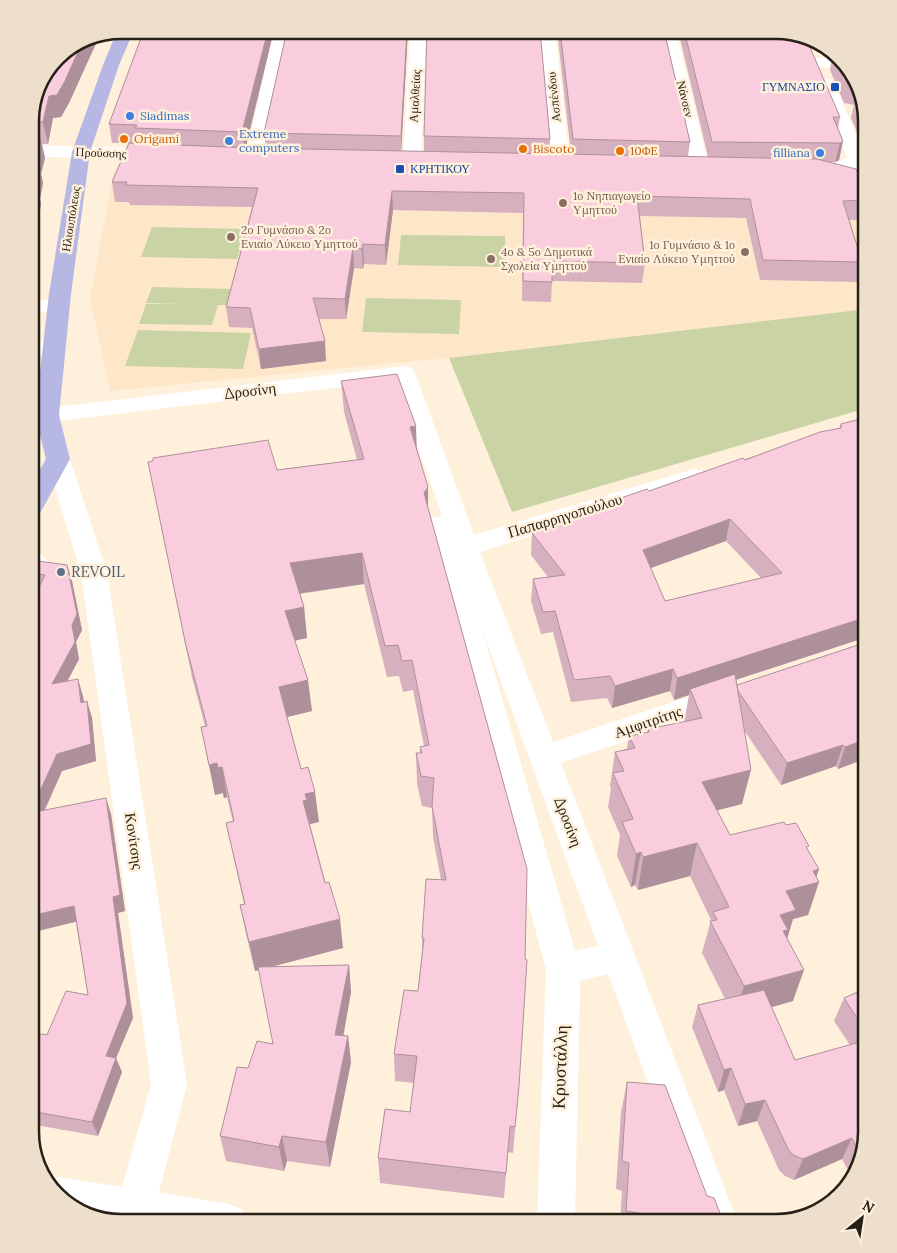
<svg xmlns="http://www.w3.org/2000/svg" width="897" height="1253" viewBox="0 0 897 1253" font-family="Lora,serif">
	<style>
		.built { fill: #fee7c8 }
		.green { fill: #cad3a4 }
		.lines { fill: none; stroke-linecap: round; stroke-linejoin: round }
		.minor { fill: #fff; fill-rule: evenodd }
		.major { fill: #b6b7e3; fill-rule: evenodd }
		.wall { fill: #d6b0bf; fill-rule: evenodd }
		.shaded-wall { fill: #ae909b }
		.building { fill: #f9cdde; stroke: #ae909b; fill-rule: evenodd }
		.transit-dot { fill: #1a4fb4; stroke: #fff0dc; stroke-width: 2 }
		.shop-dot { fill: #3f7fe0; stroke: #fff0dc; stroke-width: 2 }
		.food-dot { fill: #e8710a; stroke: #fff0dc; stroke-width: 2 }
		.education-dot { fill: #8d6e63; stroke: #fff0dc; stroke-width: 2 }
		.service-dot { fill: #5c6f8a; stroke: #fff0dc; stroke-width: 2 }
		.labels { text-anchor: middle; stroke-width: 5; stroke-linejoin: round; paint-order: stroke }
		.far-transit-label { font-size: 12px; fill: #164399; stroke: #fff0dc; text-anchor: end }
		.far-street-label { font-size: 12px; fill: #272017; stroke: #fff0dc }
		.far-shop-label { font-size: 12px; fill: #366cbe; stroke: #fff0dc; text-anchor: start }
		.far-food-label { font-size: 12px; fill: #c56008; stroke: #fff0dc; text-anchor: start }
		.far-education-label { font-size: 12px; fill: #785e54; stroke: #fff0dc; text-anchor: start }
		.street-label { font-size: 15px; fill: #272017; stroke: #fff0dc }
		.service-label { font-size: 15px; fill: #4e5e75; stroke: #fff0dc; text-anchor: start }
		.near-street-label { font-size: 18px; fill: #272017; stroke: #fff0dc }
		.rim { fill: none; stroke: #272017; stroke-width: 2.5 }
	</style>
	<rect width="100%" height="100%" fill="#fff0dc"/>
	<!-- built -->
	<path class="built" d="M114,169L797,185L867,194V309L449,358L110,391L90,299Z"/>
	<!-- green -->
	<g class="green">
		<path d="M152,227L246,229L237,259L141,257Z"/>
		<path d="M401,235L505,236L506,267L398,265Z"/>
		<path d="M152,287L232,289L228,305H218L212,325L139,324L146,304H180L146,303Z"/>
		<path d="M366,298L461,300L459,334L362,332Z"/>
		<path d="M867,309V408L512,512L449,358Z"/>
		<path d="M138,330L251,333L243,369L125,366Z"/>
	</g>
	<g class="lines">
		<!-- minor -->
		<g class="minor">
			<path d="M274,30H290L263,159L261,163L254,165L247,163L245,159Z"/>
			<path d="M410,30H426L421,163L419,167L412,169L405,167L403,163Z"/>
			<path d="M539,30H555L570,165L568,169L561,171L554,169L552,165Z"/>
			<path d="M660,30H676L709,168L707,172L700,174L693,172L691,168Z"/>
			<path d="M817,58L838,59L848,68L811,67L809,63L811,59Z"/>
			<path d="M826,79L832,80L835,84L866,159L864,163L846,174L867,179V191L819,179L818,176L803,175L801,171L803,167C822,162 829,169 847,157L817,84L820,80Z"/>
			<path d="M30,145L162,149L169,151L171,155L169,159L162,161L30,156Z"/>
			<path d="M30,300L67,301L70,306L67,311L30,312Z"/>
			<path d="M55,336L63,338L66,343L63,348L30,359V344Z"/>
			<path d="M404,366L412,368L415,373L474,535L694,469L703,471L706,477L703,483L480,552L553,742L721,686L731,689L735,697L731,705L561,763L738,1223H700L608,974L580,981L575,1223H537L546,969L426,524L430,518L442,516L395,381L47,422L39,420L35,415L39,410L47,408ZM482,629L598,946L575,951Z"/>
			<path d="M58,451L67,454L70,459L107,573L187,1084L159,1192L228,1204L242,1209L247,1223H115L75,1211L47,1182L60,1177L122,1187L151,1084L81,573L46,459L49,454Z"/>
			<path d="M30,549L39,552L54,568L39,596L30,598Z"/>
		</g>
		<!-- major -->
		<path class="major" d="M121,30H134L119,65L90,152L71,294L59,415L70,459L39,515L30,517V487L46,459L35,415L49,294L72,152L103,65L117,31Z"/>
	</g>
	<!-- wall -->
	<g class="wall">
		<path d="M274,30L245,147L266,148L264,133L408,30L401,151H424V136L550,139L549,153L571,154L557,30H664L690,142L688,156L708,157L678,30H782L840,117L838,129L843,141L839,160L835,162H829L867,194V211L865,220H849L862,262L857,282L760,280L746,218L640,216L645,263L642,283L552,281L551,302L522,301L523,213L393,210L386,265L364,264L363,269L354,268L346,319H319L326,361L261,369L252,328L229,327L226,307L252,207L130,205L129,202H115L112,182L129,143H112L109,124Z"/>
		<path d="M98,39L69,103L61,117L53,118L48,144H42L45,158L41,174L43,183L40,199L41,204L30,270V114L61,53Z"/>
		<path d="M817,41L822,42L855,75L867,121V137H859L851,118L854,105L844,103L830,70L832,57L824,56Z"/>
		<path d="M341,381L417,449L428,509L519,1086L513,1153L508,1152L504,1198L380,1183L378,1158L410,1112L414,1083L395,1081L394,1054L418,991L422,954V938L441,880L433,837L432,808L422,806L417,784L416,753H420V747L424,746L413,690L403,692L399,676L387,677L364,584L300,594L304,607L307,638L295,640L312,711L287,717L301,769L319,822L310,824L343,948L271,967L349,965L351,992L343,1035L348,1036L351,1062L330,1167L287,1161L284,1171L226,1161L220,1136L248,1068L273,1044L259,970L255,971L246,934L240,905L244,904L226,823L233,822L227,797L224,798L223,793L215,795L201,727L205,726L192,677L148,462L277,470L357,460L344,412Z"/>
		<path d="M867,417V637L736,680L737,685L867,642V758L838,769L836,766L781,785L744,730L742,804L717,810L730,835L786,825L808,850L816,878L819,882L808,915L793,919L787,939L793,1001L771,1007L795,1060L850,1045L834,1021L844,998L860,991L867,974V1133L855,1177L853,1180L842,1159L794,1180L785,1176L779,1170L757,1121L738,1126L724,1090L718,1092L692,1027L698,1005L725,999L702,953L711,920L690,876L638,890L635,885L631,887L617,856L620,835L608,807L611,788L610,786L615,752L627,749L629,736L647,732L648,729L684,722L689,695L674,700L670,691L612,708L607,698L571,702L553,632L541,634L531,601L533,579L548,577L531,555L532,533L554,527V521L615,502V500L649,491L839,428L841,424ZM726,541L761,578L665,601L650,568Z"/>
		<path d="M67,565L72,581L82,630L76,642L79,659L67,681L83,696L84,702L87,701L92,718L96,761L62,771L45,810L111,814L125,911L118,913L133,1018L116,1058L122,1072L98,1136L30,1124V1032L47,1035L88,995L76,922L38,888L34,866H30V605L38,590H37L32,573Z"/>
		<path d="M627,1082L707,1196L724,1223H620L622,1191L616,1189L621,1112Z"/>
	</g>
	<!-- shaded-wall -->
	<g class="shaded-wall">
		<path d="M268,30H274L245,151L242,132Z"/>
		<path d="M407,30H408L401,155V136Z"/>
		<path d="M98,39L69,103L61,117L53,118L48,144L43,122L49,96L81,45Z"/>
		<path d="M40,136L45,158L41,174L43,183L40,199L41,204L30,270V212L34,160Z"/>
		<path d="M843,141L839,160L835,162L840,143Z"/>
		<path d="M392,191L393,210L386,265L385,245Z"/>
		<path d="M363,244L364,264L363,269L362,249Z"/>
		<path d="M353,248L354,268L346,319L345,299Z"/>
		<path d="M325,341L326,361L261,369L259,349Z"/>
		<path d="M416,426L417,457L410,427Z"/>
		<path d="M428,487V518L424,493Z"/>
		<path d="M730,519L726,541L640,572L643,550Z"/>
		<path d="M362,553L364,584L294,594L290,563Z"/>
		<path d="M67,565L72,581L82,630L76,642L79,659L57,701L52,684L72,625Z"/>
		<path d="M304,607L307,638L289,642L285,611Z"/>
		<path d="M867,617V637L692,694L690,689L689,695L674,700L677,678Z"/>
		<path d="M673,669L670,691L612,708L615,686Z"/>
		<path d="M78,679L83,696L86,719L81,703Z"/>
		<path d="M308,680L312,711L283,718L279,687Z"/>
		<path d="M87,701L92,718L96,761L62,771L36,829L30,813L57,754Z"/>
		<path d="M867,739V758L838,769L845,747Z"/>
		<path d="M843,745L836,766L781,785L787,763Z"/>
		<path d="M217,763L223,793L215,795L209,765Z"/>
		<path d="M222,767L227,797L224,798L218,768Z"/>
		<path d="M751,770L742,804L695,816L702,782Z"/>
		<path d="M315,792L319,822L310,824L303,801L305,794Z"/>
		<path d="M106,798L111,814L125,911L118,913L133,1018L116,1058L122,1072L98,1136L92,1122L106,1056L113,897Z"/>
		<path d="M697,843L690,876L638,890L643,857Z"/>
		<path d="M641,852L635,885L631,887L636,854Z"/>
		<path d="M819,869L814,884L819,882L808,915L793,919L786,942L770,947L786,891L813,871Z"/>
		<path d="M74,906L79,921L30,933V916Z"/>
		<path d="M340,919L343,948L255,971L249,942Z"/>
		<path d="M349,965L351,992L339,1061L335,1035Z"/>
		<path d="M804,970L793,1001L734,1018L744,986Z"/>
		<path d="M348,1036L351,1062L330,1167L326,1142Z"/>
		<path d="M731,1068L724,1090L718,1092L724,1070Z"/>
		<path d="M765,1100L757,1121L738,1126L745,1104Z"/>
		<path d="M282,1136L287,1161L284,1171L279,1147Z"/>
		<path d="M852,1138L842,1159L794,1180L803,1159Z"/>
	</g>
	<!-- building -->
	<g class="building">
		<path d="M144,30H268L242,132L135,128L137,125L109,124Z"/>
		<path d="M287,30H407L401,136L264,133Z"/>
		<path d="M427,30H540L550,139L424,136Z"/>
		<path d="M560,30H664L690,142L573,139Z"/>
		<path d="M684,30H782L806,38L840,117H833L843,141L840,143L712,142Z"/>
		<path d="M81,45L65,81L57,95L49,96L43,122L30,121V114L39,81L61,53Z"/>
		<path d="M835,55L855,75L858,86L848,85Z"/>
		<path d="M855,100H861L866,118H863Z"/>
		<path d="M30,136H40L34,160H38L33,181H35L30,212Z"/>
		<path d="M129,143L252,148L817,159L856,169L867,194V200L843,201L862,262L763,260L750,199L637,196L645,263L552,261V282L523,281L524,193L392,191L385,245L363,244L362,249L353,248L345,299L313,298L325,341L259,349L250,308L226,307L258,188L126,185L127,182H112Z"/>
		<path d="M397,374L416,426L410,427L428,487L424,493L527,869L525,959L527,960L519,1086L515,1127L510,1126L506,1173L378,1158L385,1109L410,1112L417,1056L394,1054L404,990L418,991L424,938H422L426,879L446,880L432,806L434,778L421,776L416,753H422L420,747L429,745L412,660L402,661L398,645L385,646L362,553L290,563L304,607L285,611L308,680L279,687L301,769L308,767L315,792L305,794L307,800L303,801L325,883L329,882L340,919L249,942L240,905L245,904L226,823L234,821L222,767L218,768L217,763L209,765L201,727L207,726L186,646L148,462L153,461V458L268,440L277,470L364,459L341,381Z"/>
		<path d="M867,417V617L677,678L673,669L615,686L610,676L574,680L555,611L543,612L533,579L565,575L532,533L558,525L554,521L617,502L615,500L647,489L649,491L743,458L745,460L820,432L841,428V424ZM730,519L782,573L665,601L643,550Z"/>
		<path d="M38,561L67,565L77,614L72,625L75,642L52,684L78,679L81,703L87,701L91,744L57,754L30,813L106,798L120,895L113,897L127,1003L106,1056L116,1058L92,1122L30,1111V1032L47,1035L66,991L88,995L74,906L30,916V901L38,888L30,850V605L45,575L32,573Z"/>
		<path d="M867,642V739L845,747L843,745L787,763L738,691L737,685Z"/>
		<path d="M735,674L751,770L702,782L730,835L784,822L786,825L796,823L809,846L806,847L819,869L813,871L819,882L786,891L796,910L780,915L788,930L783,931L804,970L744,986L710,921L717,920L713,912L729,907L697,843L643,857L641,852L636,854L622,822L633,819L613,773L624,771L615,752L635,748L629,736L649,732L648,729L702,718L690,689Z"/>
		<path d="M349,965L335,1035L348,1036L326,1142L282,1136L279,1147L220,1136L237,1067L248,1068L257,1041L273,1044L258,967Z"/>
		<path d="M867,988V1033L844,998Z"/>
		<path d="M764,990L795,1060L867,1040V1133L861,1155L852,1138L803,1159L793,1155L788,1149L765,1100L745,1104L731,1068L724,1070L698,1005Z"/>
		<path d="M627,1082L665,1085L707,1196L714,1198L724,1223L681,1218V1223H672L639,1219V1213L626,1211L629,1163L622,1161Z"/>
	</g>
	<!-- markers -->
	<g class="transit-dot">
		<rect x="830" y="82" width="10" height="10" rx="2.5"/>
		<rect x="395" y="164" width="10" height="10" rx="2.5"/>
	</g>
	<g class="shop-dot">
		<circle cx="130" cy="116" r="5"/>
		<circle cx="229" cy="141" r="5"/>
		<circle cx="820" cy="153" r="5"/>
	</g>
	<g class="food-dot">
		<circle cx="124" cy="139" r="5"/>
		<circle cx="523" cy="149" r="5"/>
		<circle cx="620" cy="151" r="5"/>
	</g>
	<g class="education-dot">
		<circle cx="563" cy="203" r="5"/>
		<circle cx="231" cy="237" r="5"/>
		<circle cx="745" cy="252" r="5"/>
		<circle cx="491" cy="259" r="5"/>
	</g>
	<circle class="service-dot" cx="61" cy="572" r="5"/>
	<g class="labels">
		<!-- far-transit labels -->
		<g class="far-transit-label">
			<text x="825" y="91">ΓΥΜΝΑΣΙΟ</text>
			<text x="410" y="173" text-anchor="start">ΚΡΗΤΙΚΟΥ</text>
		</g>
		<!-- far-street labels -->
		<g class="far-street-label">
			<text transform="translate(415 96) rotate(-87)" y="4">Αμαλθείας</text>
			<text transform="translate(554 97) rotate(-96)" y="4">Ασπένδου</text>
			<text transform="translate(685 99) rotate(76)" y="4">Νάνσεν</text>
			<text transform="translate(101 153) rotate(2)" y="4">Προύσσης</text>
			<text transform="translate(71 219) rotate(-81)" y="4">Ηλιουπόλεως</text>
		</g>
		<!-- far-shop labels -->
		<g class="far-shop-label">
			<text x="140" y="120">Siadimas</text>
			<text x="239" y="138">Extreme<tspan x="239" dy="14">computers</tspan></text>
			<text x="810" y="157" text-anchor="end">filliana</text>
		</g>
		<!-- far-food labels -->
		<g class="far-food-label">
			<text x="134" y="143">Origami</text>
			<text x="533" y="153">Biscoto</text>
			<text x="630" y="155">10ΦΕ</text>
		</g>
		<!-- far-education labels -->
		<g class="far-education-label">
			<text x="573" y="200">1ο Νηπιαγωγείο<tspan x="573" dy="14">Υμηττού</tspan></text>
			<text x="241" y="234">2ο Γυμνάσιο &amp; 2ο<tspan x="241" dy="14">Ενιαίο Λύκειο Υμηττού</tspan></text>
			<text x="735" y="249" text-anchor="end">1ο Γυμνάσιο &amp; 1ο<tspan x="735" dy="14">Ενιαίο Λύκειο Υμηττού</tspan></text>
			<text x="501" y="256">4ο &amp; 5ο Δημοτικά<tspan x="501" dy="14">Σχολεία Υμηττού</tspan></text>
		</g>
		<!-- street labels -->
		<g class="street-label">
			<text transform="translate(250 391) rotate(-7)" y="5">Δροσίνη</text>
			<text transform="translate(565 516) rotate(-17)" y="5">Παπαρρηγοπούλου</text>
			<text transform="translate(648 722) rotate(-19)" y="5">Αμφιτρίτης</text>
			<text transform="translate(568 822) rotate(69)" y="5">Δροσίνη</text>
			<text transform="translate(134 841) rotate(82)" y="5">Κονίτσης</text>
		</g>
		<!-- service labels -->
		<g class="service-label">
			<text x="71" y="577">REVOIL</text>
		</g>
		<!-- near-street labels -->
		<g class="near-street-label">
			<text transform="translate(560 1067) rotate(-88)" y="6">Κρυστάλλη</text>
		</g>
	</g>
	<!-- crop -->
	<path d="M0 0H897V1253H0ZM121 39H776A82 82 0 0 1 858 121V1132A82 82 0 0 1 776 1214H121A82 82 0 0 1 39 1132V121A82 82 0 0 1 121 39Z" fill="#eedfcc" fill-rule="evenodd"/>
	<path class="rim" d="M121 39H776A82 82 0 0 1 858 121V1132A82 82 0 0 1 776 1214H121A82 82 0 0 1 39 1132V121A82 82 0 0 1 121 39Z"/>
	<!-- north arrow -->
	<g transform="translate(862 1218) rotate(30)" stroke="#fff0dc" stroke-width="4" paint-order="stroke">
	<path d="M0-4L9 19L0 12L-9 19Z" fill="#272017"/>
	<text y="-8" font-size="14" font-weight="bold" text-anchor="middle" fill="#272017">N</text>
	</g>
</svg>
